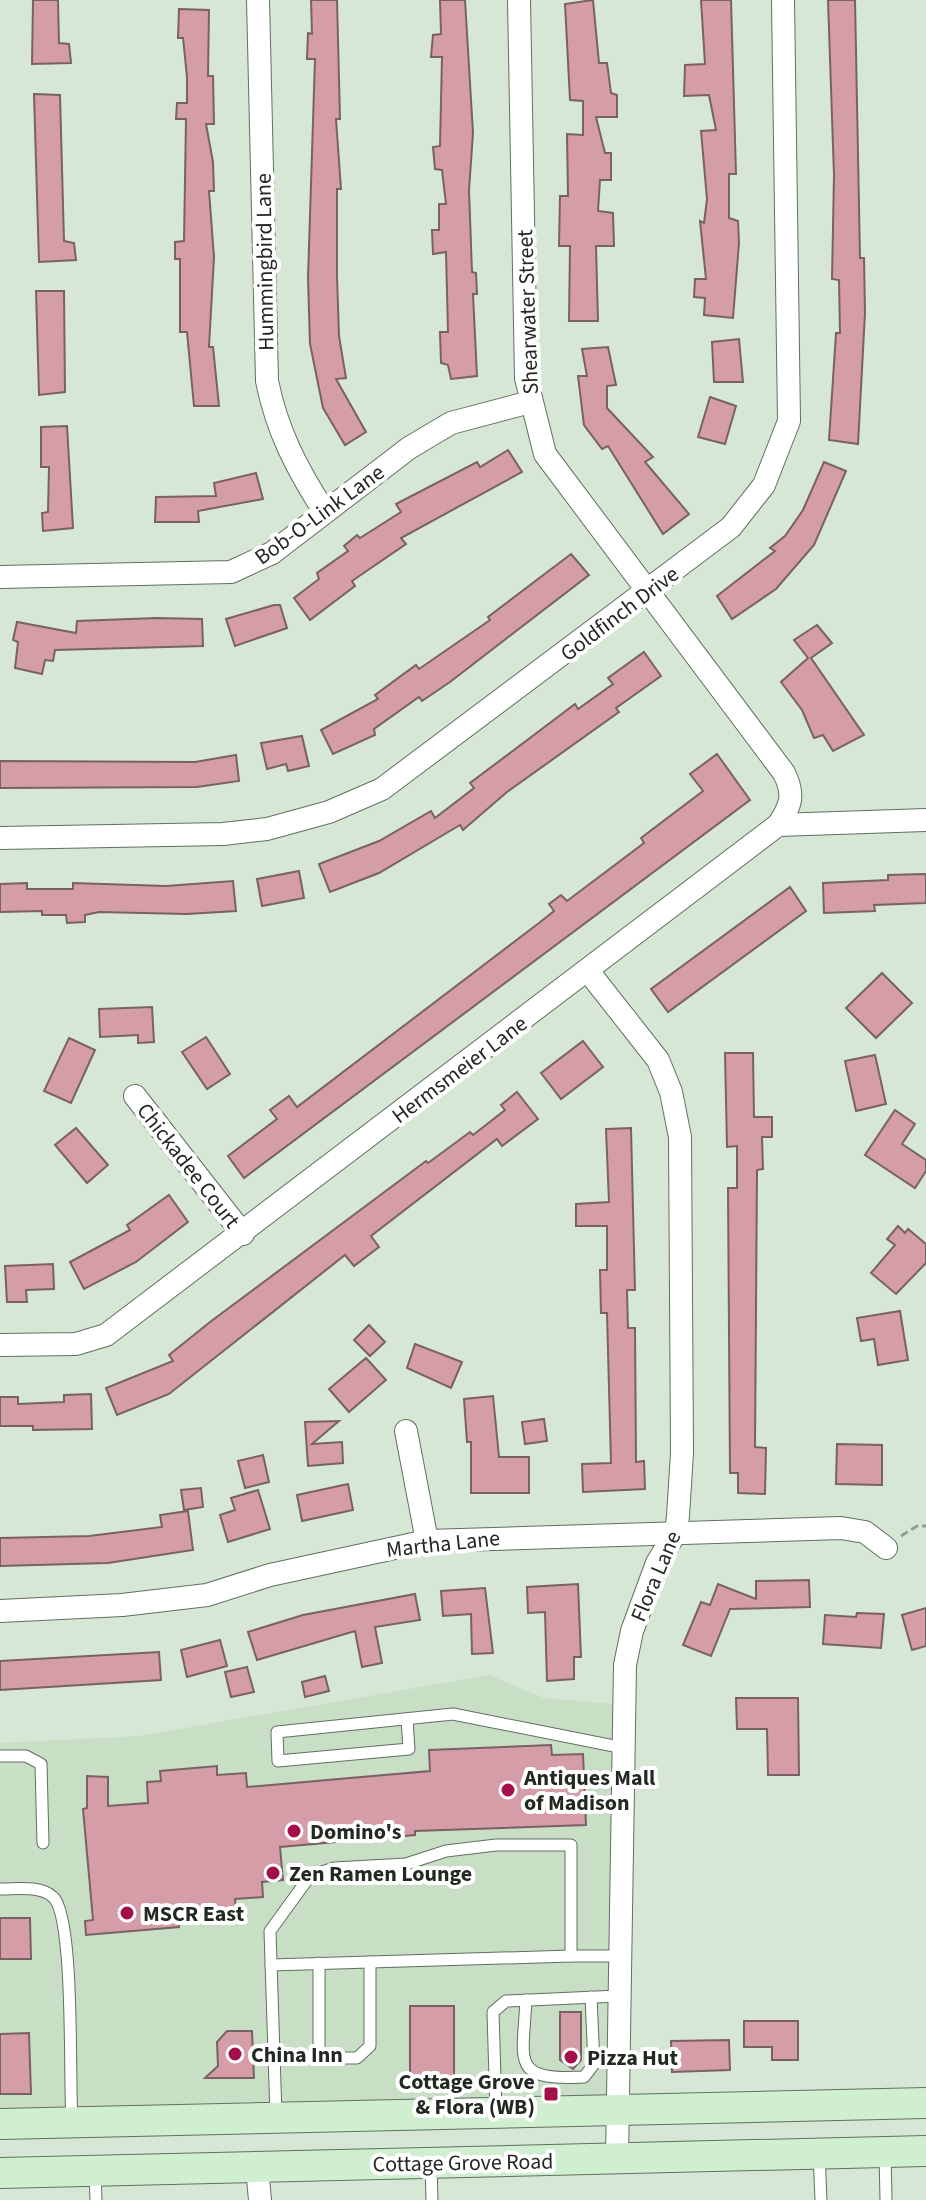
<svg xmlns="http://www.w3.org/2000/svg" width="926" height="2200" viewBox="0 0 926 2200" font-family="'Source Sans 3',sans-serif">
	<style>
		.built { fill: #c8dfc6 }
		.building { fill: #d59da7; stroke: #796164; stroke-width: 2 }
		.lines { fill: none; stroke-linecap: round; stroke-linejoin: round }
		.lane-casing { stroke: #60705f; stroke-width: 13 }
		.street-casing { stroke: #60705f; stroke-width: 24 }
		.secondary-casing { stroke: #60705f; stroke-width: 32 }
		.path { stroke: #919f90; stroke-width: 3; stroke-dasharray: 8 4; stroke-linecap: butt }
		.lane { stroke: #fff; stroke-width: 11 }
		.street { stroke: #fff; stroke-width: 22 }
		.secondary { stroke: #d0efd0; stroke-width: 30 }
		.poi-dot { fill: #a50f49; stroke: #fff; stroke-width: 3 }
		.labels { text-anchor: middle; stroke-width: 8; stroke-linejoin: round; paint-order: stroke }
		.street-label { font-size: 22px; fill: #222921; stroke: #fff }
		.poi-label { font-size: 22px; font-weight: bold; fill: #222921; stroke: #fff; text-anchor: start }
	</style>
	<rect width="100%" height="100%" fill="#d6e8d5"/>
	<!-- built -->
	<path class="built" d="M489,1675L544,1698L623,1705L618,2110L0,2124V1743L139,1736Z"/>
	<!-- building -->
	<g class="building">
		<path d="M33,0H58L59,43L69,44L71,63L32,64Z"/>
		<path d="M311,0H337L340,119H336L341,189H337V276L339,336L346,378L336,379L366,432L345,445L323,408L310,344L308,278L315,59H307L308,33L312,34Z"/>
		<path d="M440,0H465L473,133L469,190L472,272L476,273L477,294H473L477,376L451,379L448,365L441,363L440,332H448L446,252L433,254L432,230H439V204H446L442,170L435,169L433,147L440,146L442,57H431L433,35L441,34Z"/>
		<path d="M593,0L599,63H607L611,93L617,95V117H596L605,153H611V180H600L598,211L613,213L614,246H596L598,321H569L570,246H559L560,196H568L567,134L583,135V101L570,100L565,4Z"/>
		<path d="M701,0H731L736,174H729V218L738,221L739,243L733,318L704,315L705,298L694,297L695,279H706L700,221L704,223L707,199L701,131L716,130L709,95L684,96L685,65L705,64Z"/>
		<path d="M828,0H855L860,258H864L865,313L858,444L829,440L836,333H840L839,280L832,279L834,175Z"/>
		<path d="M179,9L209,10L208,76H213L214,124H206L213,162L214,191H209L214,257L209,347H213L219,406H194L187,332H180V259H175V242L184,241L186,119H176L177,103H187V77L183,38H178Z"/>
		<path d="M34,94L60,95L64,241L74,243L76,260L39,262Z"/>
		<path d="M36,291H64L65,392L39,395Z"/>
		<path d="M739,339L743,382H714L712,342Z"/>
		<path d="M608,347L616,385L607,386V408L653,457L645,462L689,514L663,534L608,446L602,449L584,425L578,376H587L582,349Z"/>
		<path d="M710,397L736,406L725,444L698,437Z"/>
		<path d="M67,426L73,528L43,531L42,513L48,512L49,467H41V427Z"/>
		<path d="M508,450L522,472L401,538L406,544L352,581L355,586L310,620L294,598L319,579L317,573L348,551L344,546L357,535L360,538L401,512L396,504L477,462L480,467Z"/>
		<path d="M824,462L846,471L814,545L776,589L732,619L717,596L775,551L770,548L785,536L803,510Z"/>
		<path d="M256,473L263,499L198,511L199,522H155L156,497L216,496L214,483Z"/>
		<path d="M571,554L589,575L450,682L422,701L419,697L374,729L375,735L333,754L321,730L378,699L375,695L416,665L419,669L490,620L488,617Z"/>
		<path d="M274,605H280L287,628L235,646L226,619Z"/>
		<path d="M157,618L202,619L203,646L55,650L53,661L45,660L42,674L15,668L18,642L13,640L17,622L76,633L77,621Z"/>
		<path d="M817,625L832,643L811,658L864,735L833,751L823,735L814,738L802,710L781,682L808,658L794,640Z"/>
		<path d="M644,652L661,676L616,708L619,712L507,792L463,830L460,825L379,873L330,892L319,864L379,841L431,811L435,818L474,788L470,783L575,704L578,709L613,684L608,678Z"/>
		<path d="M302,736L309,766L288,771L286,764L267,769L261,743Z"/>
		<path d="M717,754L750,800L244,1178L228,1156L277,1119L270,1110L289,1096L297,1107L539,923L554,911L549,904L561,895L567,901L644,843L641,838L703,791L690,774Z"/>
		<path d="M236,755L239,781L197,787L0,788V761L195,762Z"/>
		<path d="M299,871L304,898L262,906L257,879Z"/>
		<path d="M926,874V903L874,905L875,911L824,913L823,883L888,880V875Z"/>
		<path d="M233,881L236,911L187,914L99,912L85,915V922L67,923L66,915H42V911L0,912V884L27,883V889H73V883L166,886Z"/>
		<path d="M790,887L806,911L668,1012L651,989Z"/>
		<path d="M882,973L912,1003L876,1038L846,1008Z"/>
		<path d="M152,1007L154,1042L138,1043V1035L100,1037L99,1009Z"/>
		<path d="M206,1037L230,1074L207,1089L182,1052Z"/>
		<path d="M69,1038L95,1050L71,1103L44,1091Z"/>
		<path d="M583,1041L603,1067L561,1099L541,1073Z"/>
		<path d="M725,1053H753L754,1117H772V1137H762L763,1169L757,1170L755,1447L766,1448L765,1494L738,1493V1473H730L728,1188H737V1146L727,1147Z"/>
		<path d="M875,1055L886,1104L856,1111L845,1061Z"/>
		<path d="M517,1092L538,1119L502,1146L497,1139L371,1236L379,1247L354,1266L345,1255L169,1394L117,1415L106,1388L173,1361L169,1355L210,1322L426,1161L428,1163L470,1132L473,1135L505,1110L501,1105Z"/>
		<path d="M895,1110L915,1124L902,1144L926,1160V1171L915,1188L865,1155Z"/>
		<path d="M76,1128L108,1165L87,1183L55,1145Z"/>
		<path d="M631,1128L635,1290H627L628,1328H635L636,1462L644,1461L645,1489L583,1492L582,1464L611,1463L607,1313H601L600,1270H607V1226H576V1204L609,1202L606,1129Z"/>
		<path d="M169,1195L188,1222L136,1262L84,1289L70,1262L130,1230L127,1225Z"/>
		<path d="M898,1226L905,1233L908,1229L926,1244V1263L896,1294L871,1273L895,1245L887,1239Z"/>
		<path d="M53,1264L54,1289L26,1290L27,1302H7L5,1266Z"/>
		<path d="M900,1311L908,1360L878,1365L874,1339L861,1341L857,1318Z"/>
		<path d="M369,1325L385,1342L370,1356L354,1340Z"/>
		<path d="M415,1344L462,1362L451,1388L407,1368Z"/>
		<path d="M366,1358L386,1380L349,1412L329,1389Z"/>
		<path d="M91,1394L92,1429L33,1430V1426H0V1397H18V1404L64,1402V1395Z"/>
		<path d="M493,1396L499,1457H529V1493H471V1442H467L464,1399Z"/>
		<path d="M544,1419L547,1441L525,1444L522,1422Z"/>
		<path d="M339,1421L312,1444L342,1442L343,1463L308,1466L305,1422Z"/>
		<path d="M837,1444L882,1445V1485L836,1484Z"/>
		<path d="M263,1455L269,1482L245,1488L238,1461Z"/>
		<path d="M348,1484L353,1510L302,1521L297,1495Z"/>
		<path d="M201,1488L203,1507L184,1510L181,1490Z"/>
		<path d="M258,1490L270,1529L228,1542L220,1515L235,1510L231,1498Z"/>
		<path d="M188,1511L193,1550L108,1563L0,1566V1538L89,1536L162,1527L160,1515Z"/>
		<path d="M809,1580L810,1607L730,1609L711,1656L683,1645L701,1602L710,1605L718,1584L756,1599V1581Z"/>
		<path d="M578,1584L581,1657H574V1679L547,1681L545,1612L528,1613L527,1587Z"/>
		<path d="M485,1588L493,1653L472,1654L471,1614L443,1616L441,1591Z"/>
		<path d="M415,1594L420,1620L375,1627L382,1663L362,1667L355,1631L257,1660L248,1632L303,1615Z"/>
		<path d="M926,1608V1646L912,1650L902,1615Z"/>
		<path d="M857,1613L884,1614L881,1648L823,1644L825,1615L856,1617Z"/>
		<path d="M220,1640L227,1666L187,1677L181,1650Z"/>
		<path d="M159,1652L161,1680L0,1690V1661Z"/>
		<path d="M247,1667L254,1692L231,1697L225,1672Z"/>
		<path d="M325,1676L329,1691L305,1697L302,1682Z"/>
		<path d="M736,1698H798L799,1775H768L767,1729H737Z"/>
		<path d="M551,1745L552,1755L583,1754L586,1825L415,1831V1835L280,1847L283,1880L262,1882L263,1897L235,1899L236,1911L178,1916L179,1927L86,1935L85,1921L93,1920L83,1809L87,1808V1776L108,1777V1806L148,1803L147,1782L161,1781L160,1771L217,1766V1775L246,1773L247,1787L430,1771L429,1750Z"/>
		<path d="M0,1918H30L31,1959H0Z"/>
		<rect x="410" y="2006" width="44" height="75"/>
		<path d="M560,2012H581V2060L573,2069L560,2060Z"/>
		<path d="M744,2021H798V2060H772V2047H744Z"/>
		<path d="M227,2031H252L254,2078H205L218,2066L217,2042Z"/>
		<path d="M29,2033L31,2094H0V2034Z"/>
		<path d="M729,2040L730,2070L672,2072L671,2041Z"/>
	</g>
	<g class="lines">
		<!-- lane casing -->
		<g class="lane-casing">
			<g id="lane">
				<path d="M407,1719L409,1749L278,1761L277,1732L453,1714L624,1748"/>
				<path d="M0,1756H26L41,1764L43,1843"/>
				<path d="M0,1889C17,1889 40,1885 53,1897C75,1916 69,2085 72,2122"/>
				<path d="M319,1963V2055L326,2058H357L370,2046V1962"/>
				<path d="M271,1965L571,1956"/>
				<path d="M526,2000C523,2062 510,2081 584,2077L594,2064L591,1997"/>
				<path d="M496,2112L493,2012L506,2001L618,1996"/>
				<path d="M276,2116L270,1931L310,1876L334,1868L406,1864L446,1851L496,1845H571V1956H620"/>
				<path d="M885,2152L886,2200"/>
				<path d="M819,2154L821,2200"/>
				<path d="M431,2164L432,2200"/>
				<path d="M95,2171L96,2200"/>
			</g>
		</g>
		<!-- street casing -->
		<g class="street-casing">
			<g id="street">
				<path d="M258,0L267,381C277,431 297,469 324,511"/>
				<path d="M519,0L526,378L545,454L784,773C795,795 791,806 778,825"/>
				<path d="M0,577L231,572L272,553L409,448L451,423L530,402"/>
				<path d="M0,838L223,834L267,829L329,812L382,789L731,527L764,485L789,421L783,0"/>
				<path d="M588,971L658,1060L671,1092L680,1137L682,1453L678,1516L676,1532L657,1563L632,1631L625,1665L617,2159"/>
				<path d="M135,1096L243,1234"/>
				<path d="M0,1345L76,1344L106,1335L778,825L926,820"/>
				<path d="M406,1431L427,1541"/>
				<path d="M0,1611L122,1605L207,1595L270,1575L427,1541L841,1528L865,1532L886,1548"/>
				<path d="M257,2167L260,2200"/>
			</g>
		</g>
		<!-- secondary casing -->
		<g class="secondary-casing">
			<g id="secondary">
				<path d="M0,2124L926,2103"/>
				<path d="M0,2173L926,2151"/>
			</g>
		</g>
		<!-- path -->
		<path class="path" d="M901,1536L917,1526H926"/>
		<!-- lane -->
		<use href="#lane" class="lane"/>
		<!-- street -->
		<use href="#street" class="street"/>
		<!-- secondary -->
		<use href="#secondary" class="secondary"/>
	</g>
	<!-- markers -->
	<g class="poi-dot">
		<circle cx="508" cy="1790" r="8"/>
		<circle cx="294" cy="1831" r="8"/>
		<circle cx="273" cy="1873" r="8"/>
		<circle cx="127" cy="1913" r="8"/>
		<circle cx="235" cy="2054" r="8"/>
		<circle cx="571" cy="2057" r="8"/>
		<rect x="543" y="2086" width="16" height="16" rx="4"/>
	</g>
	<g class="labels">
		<!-- street labels -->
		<g class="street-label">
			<text transform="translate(264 262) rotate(-91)" y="8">Hummingbird Lane</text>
			<text transform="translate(527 312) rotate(-92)" y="8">Shearwater Street</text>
			<text transform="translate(319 514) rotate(-36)" y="8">Bob-O-Link Lane</text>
			<text transform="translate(619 613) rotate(-37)" y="8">Goldfinch Drive</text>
			<text transform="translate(459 1069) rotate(-37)" y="8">Hermsmeier Lane</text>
			<text transform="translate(189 1165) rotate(52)" y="8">Chickadee Court</text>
			<text transform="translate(443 1543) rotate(-6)" y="8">Martha Lane</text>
			<text transform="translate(655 1576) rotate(-67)" y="8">Flora Lane</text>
			<text transform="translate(463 2162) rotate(-1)" y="8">Cottage Grove Road</text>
		</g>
		<!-- poi labels -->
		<g class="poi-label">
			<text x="524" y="1785">Antiques Mall<tspan x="524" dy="25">of Madison</tspan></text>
			<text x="310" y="1839">Domino's</text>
			<text x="289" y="1881">Zen Ramen Lounge</text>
			<text x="143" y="1921">MSCR East</text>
			<text x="251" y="2062">China Inn</text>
			<text x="587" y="2065">Pizza Hut</text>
			<text x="535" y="2089" text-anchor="end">Cottage Grove<tspan x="535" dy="25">&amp; Flora (WB)</tspan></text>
		</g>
	</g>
</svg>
